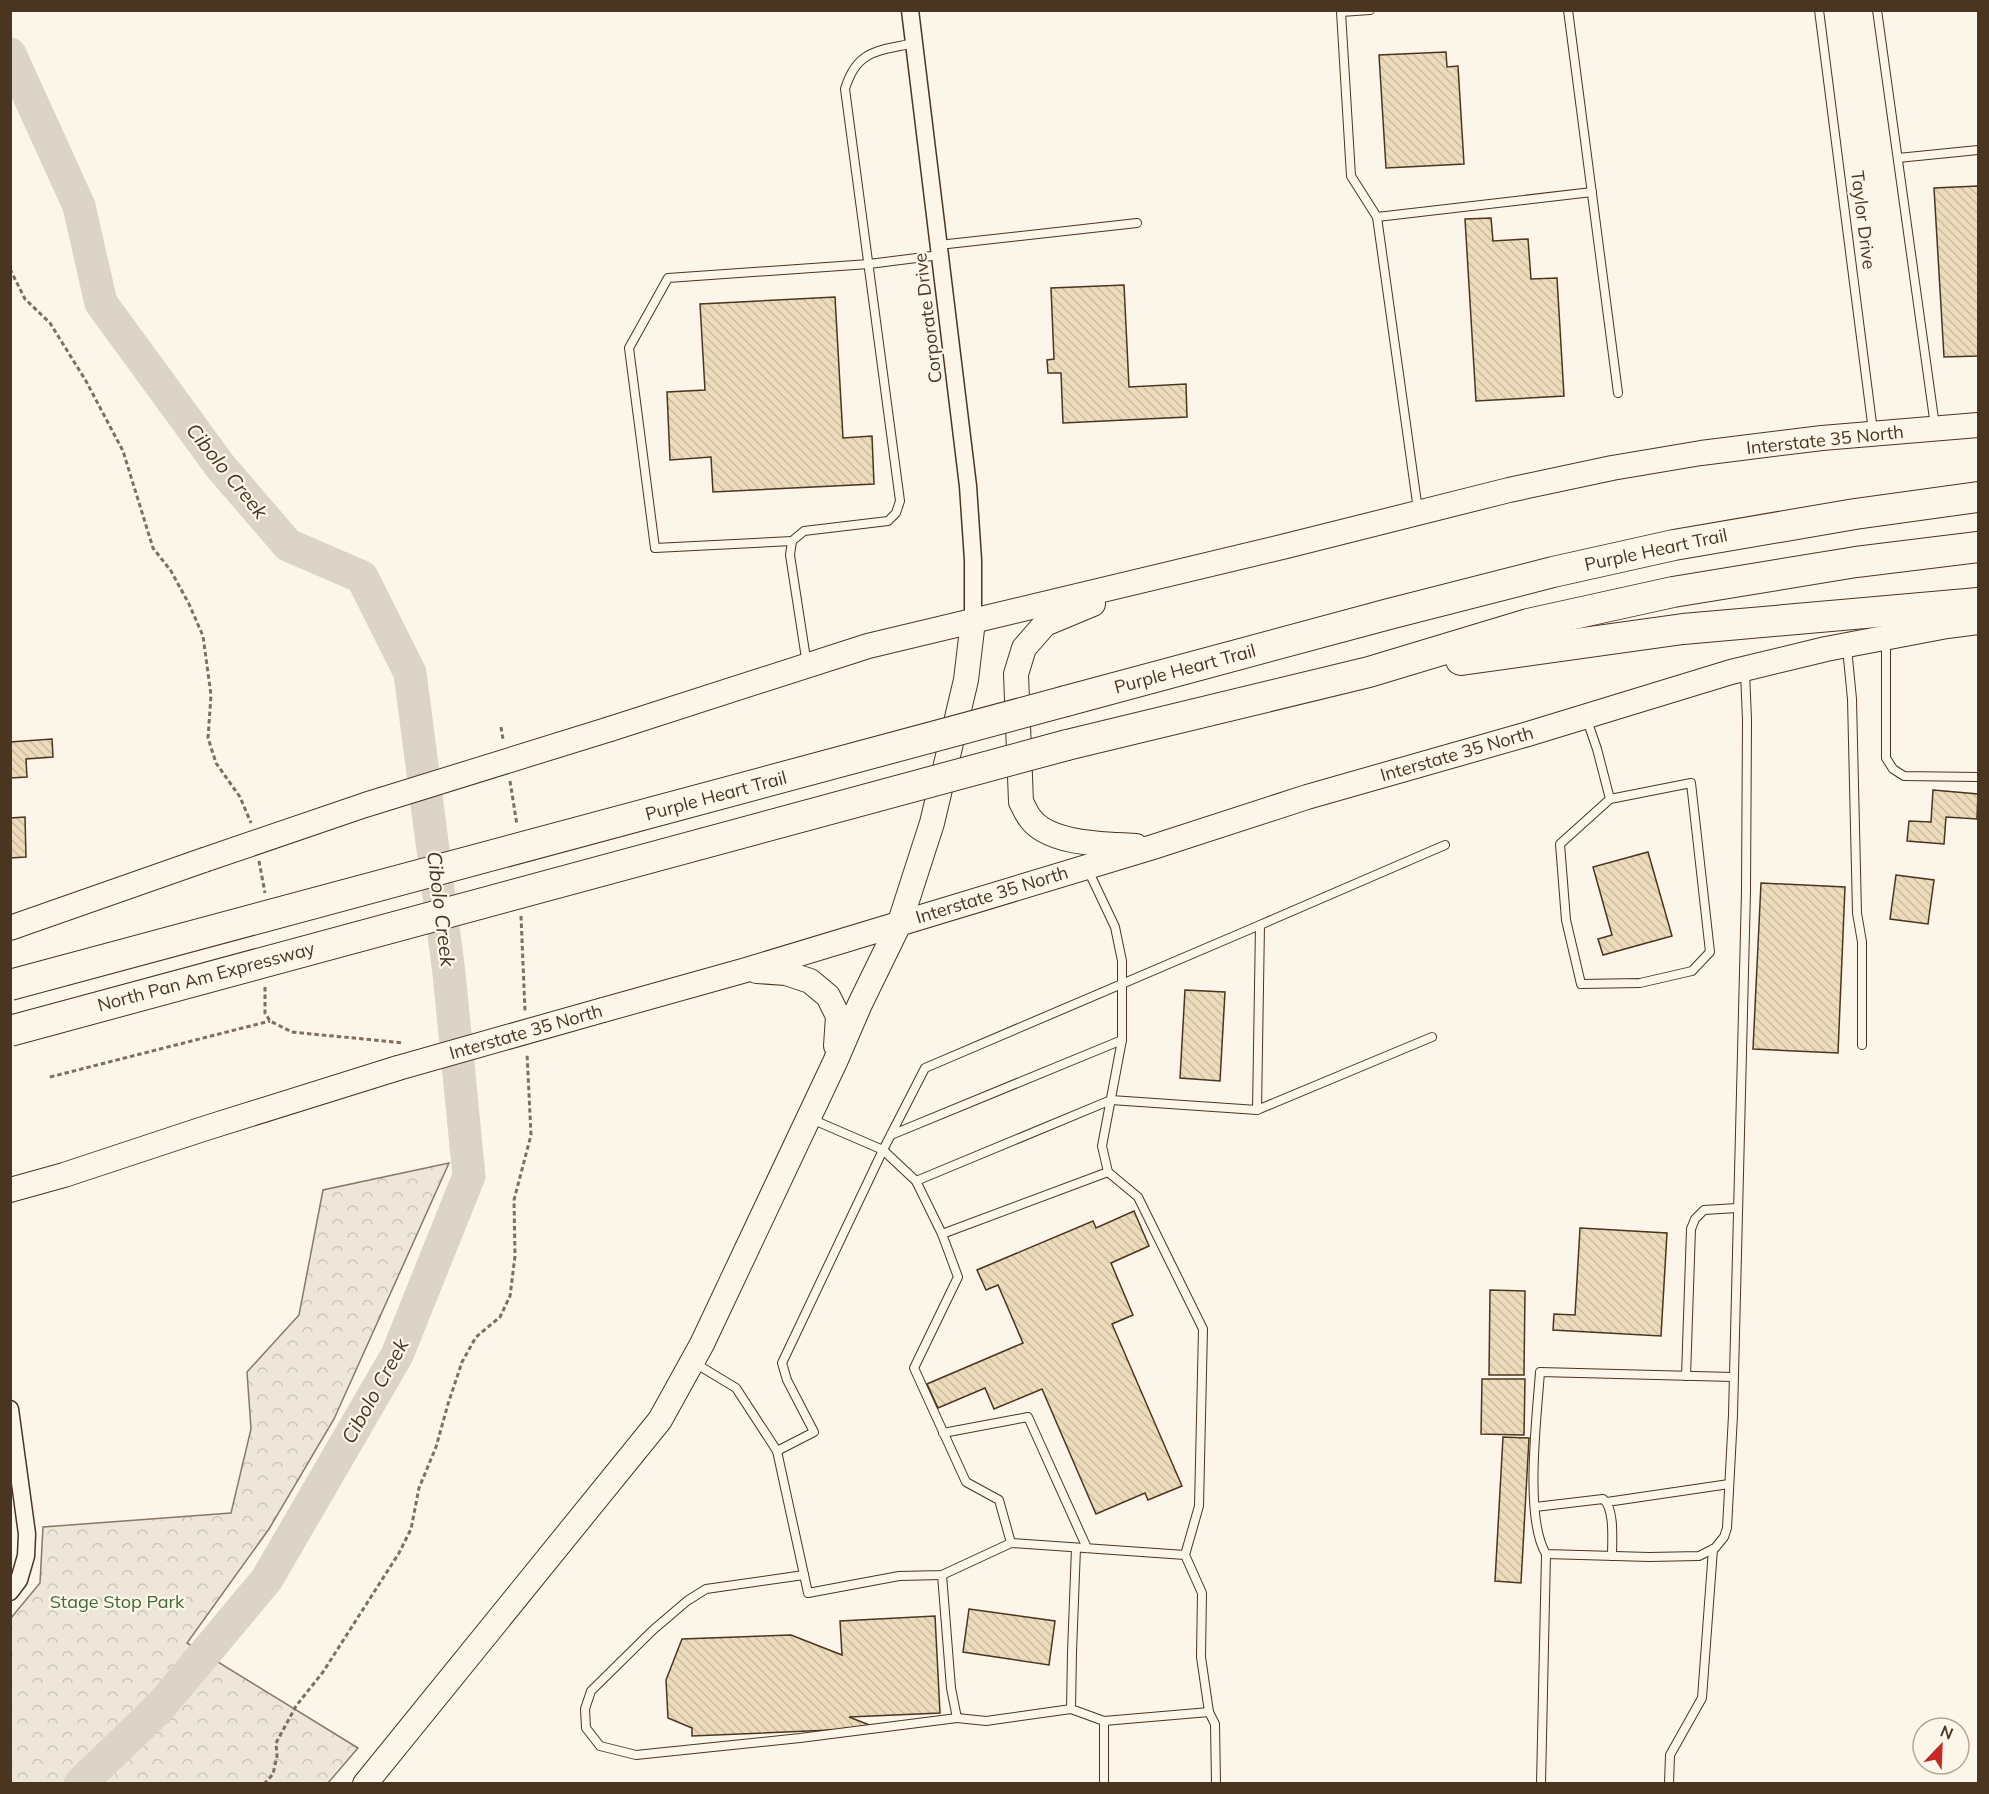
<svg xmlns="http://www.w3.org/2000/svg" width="1989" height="1794" viewBox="0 0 1989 1794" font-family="Mulish,sans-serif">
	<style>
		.forest { fill: url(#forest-crowns); stroke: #887966; stroke-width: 1.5 }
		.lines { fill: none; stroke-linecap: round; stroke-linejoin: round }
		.river { stroke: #dcd4c6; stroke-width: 33 }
		.building { fill: url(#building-back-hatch); stroke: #4a3520; stroke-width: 1.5 }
		.service-casing { stroke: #4a3520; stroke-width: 10 }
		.minor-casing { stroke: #4a3520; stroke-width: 19 }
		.secondary-casing { stroke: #4a3520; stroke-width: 26 }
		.motorway-casing { stroke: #4a3520; stroke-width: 32 }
		.path { stroke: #7f6f5c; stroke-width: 3; stroke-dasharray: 4.5 3; stroke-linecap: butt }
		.service { stroke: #fbf6e9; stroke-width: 8 }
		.minor { stroke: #fbf6e9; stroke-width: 16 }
		.secondary { stroke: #fbf6e9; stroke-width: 24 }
		.motorway { stroke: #fbf6e9; stroke-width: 30 }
		.secondary-bridge-casing { stroke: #4a3520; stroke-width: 26; stroke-linecap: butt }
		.motorway-bridge-casing { stroke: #4a3520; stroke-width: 32; stroke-linecap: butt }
		.secondary-bridge { stroke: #fbf6e9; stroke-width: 24 }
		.motorway-bridge { stroke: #fbf6e9; stroke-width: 30 }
		.labels { text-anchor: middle; stroke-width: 4.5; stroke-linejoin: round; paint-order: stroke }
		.street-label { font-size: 18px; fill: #4a3520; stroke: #fbf6e9 }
		.park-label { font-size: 18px; fill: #436837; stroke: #fbf6e9 }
		.water-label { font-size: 20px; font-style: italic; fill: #4a3520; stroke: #fbf6e9 }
	</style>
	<defs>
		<pattern id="forest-crowns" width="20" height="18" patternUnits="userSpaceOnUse" patternTransform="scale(1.5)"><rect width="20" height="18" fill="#ede6d9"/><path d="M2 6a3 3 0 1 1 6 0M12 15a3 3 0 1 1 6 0" fill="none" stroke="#cdc6ba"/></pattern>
		<pattern id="building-back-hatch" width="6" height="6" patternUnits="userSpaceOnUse" patternTransform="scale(1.5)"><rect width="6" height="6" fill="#ecdcbc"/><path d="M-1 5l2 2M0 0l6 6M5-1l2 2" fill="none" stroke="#ccbda1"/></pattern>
	</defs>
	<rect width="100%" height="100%" fill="#fbf6e9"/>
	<!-- forest -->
	<path class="forest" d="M449,1163L334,1419L269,1529L187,1643L358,1748L328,1783H11V1618L40,1583L43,1527L231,1513L251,1429L247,1372L299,1315L323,1190Z"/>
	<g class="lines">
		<!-- river -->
		<path class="river" d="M10,54L79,206L101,303L220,466L288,545L362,577L410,673L449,973L469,1176L397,1355L267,1579L160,1707L80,1784"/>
	</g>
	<!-- building -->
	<g class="building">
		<path d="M1446,52L1447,67L1458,66L1464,164L1386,168L1379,55Z"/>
		<path d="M1978,186V356L1944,357L1934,188Z"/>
		<path d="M1491,218L1493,241L1528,239L1531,279L1557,278L1564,396L1476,401L1465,219Z"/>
		<path d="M1124,285L1129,387L1186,384L1187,417L1063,423L1061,373H1048L1047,360L1054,359L1051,288Z"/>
		<path d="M835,297L843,438L872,436L874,484L713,492L711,457L670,460L667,392L705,390L700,304Z"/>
		<path d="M52,739L53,757L26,759L27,777L10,778V742Z"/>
		<path d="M1933,790L1978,794L1977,819L1946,817L1944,844L1907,841L1909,821L1931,822Z"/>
		<path d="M25,817L26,857L10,858V818Z"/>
		<path d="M1648,852L1672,936L1603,955L1598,939L1612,935L1593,867Z"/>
		<path d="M1896,875L1934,880L1928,924L1890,919Z"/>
		<path d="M1761,883L1845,887L1838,1053L1753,1049Z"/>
		<path d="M1185,990L1225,992L1220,1081L1180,1078Z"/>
		<path d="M1134,1211L1149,1246L1111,1263L1133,1315L1112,1324L1182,1486L1148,1500L1145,1493L1096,1514L1042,1389L994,1409L985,1388L938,1408L927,1384L1023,1343L998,1285L986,1290L977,1270L1093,1221L1096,1228Z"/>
		<path d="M1580,1228L1667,1233L1661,1336L1553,1330L1554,1314L1575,1315Z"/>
		<path d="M1490,1290L1525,1291L1524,1375H1489Z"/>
		<path d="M1482,1379H1525L1524,1435L1481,1434Z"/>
		<path d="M1503,1437L1529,1438L1521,1583L1495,1581Z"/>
		<path d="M969,1609L1055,1621L1049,1665L963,1652Z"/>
		<path d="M935,1616L940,1713L849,1717L877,1728L692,1736V1728L668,1718L666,1680L682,1639L791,1635L842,1655L840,1621Z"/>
	</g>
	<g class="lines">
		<!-- service casing -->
		<g class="service-casing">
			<g id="service">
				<path d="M1370,10L1341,12L1351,176L1377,217L1418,510"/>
				<path d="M1568,10L1618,393"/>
				<path d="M1819,10L1873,431"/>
				<path d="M1877,10L1935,426"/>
				<path d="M1898,158L1978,150"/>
				<path d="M1377,217L1592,192"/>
				<path d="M939,245L1137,223"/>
				<path d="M792,541L655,548L629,348L668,278L869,264L940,255"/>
				<path d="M1886,641V758L1893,769L1904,776L1978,777"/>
				<path d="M1847,648L1852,699L1857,913L1862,942V1045"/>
				<path d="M807,665L790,555L792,541L804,531L888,521L896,513L900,501L845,89C857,49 879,51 914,43"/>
				<path d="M1587,720L1597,749L1610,799L1691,783L1710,952L1692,971L1640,983L1581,984L1566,920L1560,844L1610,799"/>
				<path d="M1260,925L1445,845"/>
				<path d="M1257,1110L1432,1037"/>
				<path d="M809,1118L883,1150L916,1181L942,1234L958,1277L914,1368L966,1482L999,1500L1011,1543"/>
				<path d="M891,1135L1122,1040"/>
				<path d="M942,1234L1108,1172"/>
				<path d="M693,1362L736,1388L777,1451L814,1432L787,1380L782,1363L883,1150L925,1068L1260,925L1257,1110L1111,1100L916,1181"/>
				<path d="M1686,1376L1691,1229L1695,1219L1704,1210L1737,1208"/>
				<path d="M1733,1377L1540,1372C1537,1416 1524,1518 1546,1554L1649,1557L1699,1556L1715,1548L1724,1537L1727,1528L1733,1415L1746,891L1747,720L1745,672"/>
				<path d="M943,1433L1028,1417L1087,1548"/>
				<path d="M777,1451L808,1593L899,1576L942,1575L1011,1543L1185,1555L1199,1506L1203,1329L1138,1197L1108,1172L1102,1146L1122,1040V961L1115,927L1088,870"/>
				<path d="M1607,1502L1729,1484"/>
				<path d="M1535,1507L1603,1499C1615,1508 1612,1541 1612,1556"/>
				<path d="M1185,1555L1202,1593L1201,1657L1209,1712L1215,1724L1216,1784"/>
				<path d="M804,1575L706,1589L687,1601L653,1630L591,1691L585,1709L586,1728L600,1746L636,1755L800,1738L957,1718L951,1688L942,1575"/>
				<path d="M1071,1709L1104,1721"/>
				<path d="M957,1718L986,1721L1071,1709L1072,1652L1076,1548"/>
				<path d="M1104,1784V1721L1209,1712"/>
				<path d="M1541,1784L1546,1554"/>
				<path d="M1669,1784L1670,1755L1702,1698L1713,1549"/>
			</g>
		</g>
		<!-- minor casing -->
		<g class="minor-casing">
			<g id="minor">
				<path d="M910,10L968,486L973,560V621"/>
				<path d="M10,1409L27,1534L26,1556L19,1580L10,1592"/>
			</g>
		</g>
		<!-- secondary casing -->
		<g class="secondary-casing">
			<g id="secondary">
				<path d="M1093,604L1045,624L1024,648L1016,674L1021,802C1024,807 1026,813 1030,818C1049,845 1107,844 1136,846"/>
				<path d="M610,729L868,646L1286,546L1509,490L1612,468L1701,453L1822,438L1978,425"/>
				<path d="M10,928L204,860"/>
				<path d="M757,971L786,973L810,981L828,996L838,1016L836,1046"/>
				<path d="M603,1010L746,970L1153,847L1307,797L1528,734L1731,672L1826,649L1947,626L1978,622"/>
				<path d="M10,1190L64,1175L203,1129L398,1068"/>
				<path d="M365,1784L660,1420L702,1344L835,1062L860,1004L900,922L932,823L966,680L973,621"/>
			</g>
		</g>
		<!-- motorway casing -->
		<g class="motorway-casing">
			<g id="motorway">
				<path d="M1461,660L1683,629L1978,603"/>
				<path d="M1066,701L1389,614L1553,572L1674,545L1855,514L1978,497"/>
				<path d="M1067,745L1369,672L1528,624L1673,592L1856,562L1978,547"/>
			</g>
		</g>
		<!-- path -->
		<g class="path">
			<path d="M10,269L25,299L50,323L86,381L123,451L153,548L171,571L189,604L203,636L211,695L208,738L216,763L240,797L251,823"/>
			<path d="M501,727L503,739"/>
			<path d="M510,781L517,825"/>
			<path d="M259,861L265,893"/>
			<path d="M521,916L525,1011"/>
			<path d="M265,987V1013L270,1021L292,1032L404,1043"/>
			<path d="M50,1077L270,1021"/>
			<path d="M264,1784L273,1774L277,1756L276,1743L296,1706L323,1672L399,1553L411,1529L419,1488L436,1447L448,1404L462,1362L476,1337L500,1317L510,1296L515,1256L514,1200L531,1135L527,1053"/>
		</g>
		<!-- service -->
		<use href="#service" class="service"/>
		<!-- minor -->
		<use href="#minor" class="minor"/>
		<!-- secondary -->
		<use href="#secondary" class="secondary"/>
		<!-- motorway -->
		<use href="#motorway" class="motorway"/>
		<!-- secondary-bridge casing -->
		<g class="secondary-bridge-casing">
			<g id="secondary-bridge">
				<path d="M204,860L365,805L610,729"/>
				<path d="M398,1068L603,1010"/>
			</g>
		</g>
		<!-- motorway-bridge casing -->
		<g class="motorway-bridge-casing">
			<g id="motorway-bridge">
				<path d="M10,985L1066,701"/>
				<path d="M10,1031L1067,745"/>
			</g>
		</g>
		<!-- secondary-bridge -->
		<use href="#secondary-bridge" class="secondary-bridge"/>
		<!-- motorway-bridge -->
		<use href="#motorway-bridge" class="motorway-bridge"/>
	</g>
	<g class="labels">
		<!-- street labels -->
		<g class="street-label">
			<text transform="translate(1863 220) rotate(83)" y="6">Taylor Drive</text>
			<text transform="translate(928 318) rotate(-97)" y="6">Corporate Drive</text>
			<text transform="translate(1825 440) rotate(-6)" y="6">Interstate 35 North</text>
			<text transform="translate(1656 550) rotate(-12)" y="6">Purple Heart Trail</text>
			<text transform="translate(1185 669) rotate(-15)" y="6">Purple Heart Trail</text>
			<text transform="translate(1457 754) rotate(-16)" y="6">Interstate 35 North</text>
			<text transform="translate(716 796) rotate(-15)" y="6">Purple Heart Trail</text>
			<text transform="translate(992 895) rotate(-17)" y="6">Interstate 35 North</text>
			<text transform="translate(206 977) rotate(-15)" y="6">North Pan Am Expressway</text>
			<text transform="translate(526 1032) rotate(-16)" y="6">Interstate 35 North</text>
		</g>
		<!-- park labels -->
		<g class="park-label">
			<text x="117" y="1608">Stage Stop Park</text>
		</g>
		<!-- water labels -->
		<g class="water-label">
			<text transform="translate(227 471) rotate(51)" y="7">Cibolo Creek</text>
			<text transform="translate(441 909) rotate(83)" y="7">Cibolo Creek</text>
			<text transform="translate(375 1391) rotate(-61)" y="7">Cibolo Creek</text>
		</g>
	</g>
	<!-- border -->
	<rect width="1989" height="1794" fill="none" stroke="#4a3520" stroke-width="24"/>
	<!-- north arrow -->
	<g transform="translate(1941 1746) rotate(23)"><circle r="28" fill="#fbf6e9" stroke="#b4a999" stroke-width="1.5"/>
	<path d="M0-4.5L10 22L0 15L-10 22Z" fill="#c62828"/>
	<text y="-9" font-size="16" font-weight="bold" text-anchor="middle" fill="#4a3520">N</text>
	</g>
</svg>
